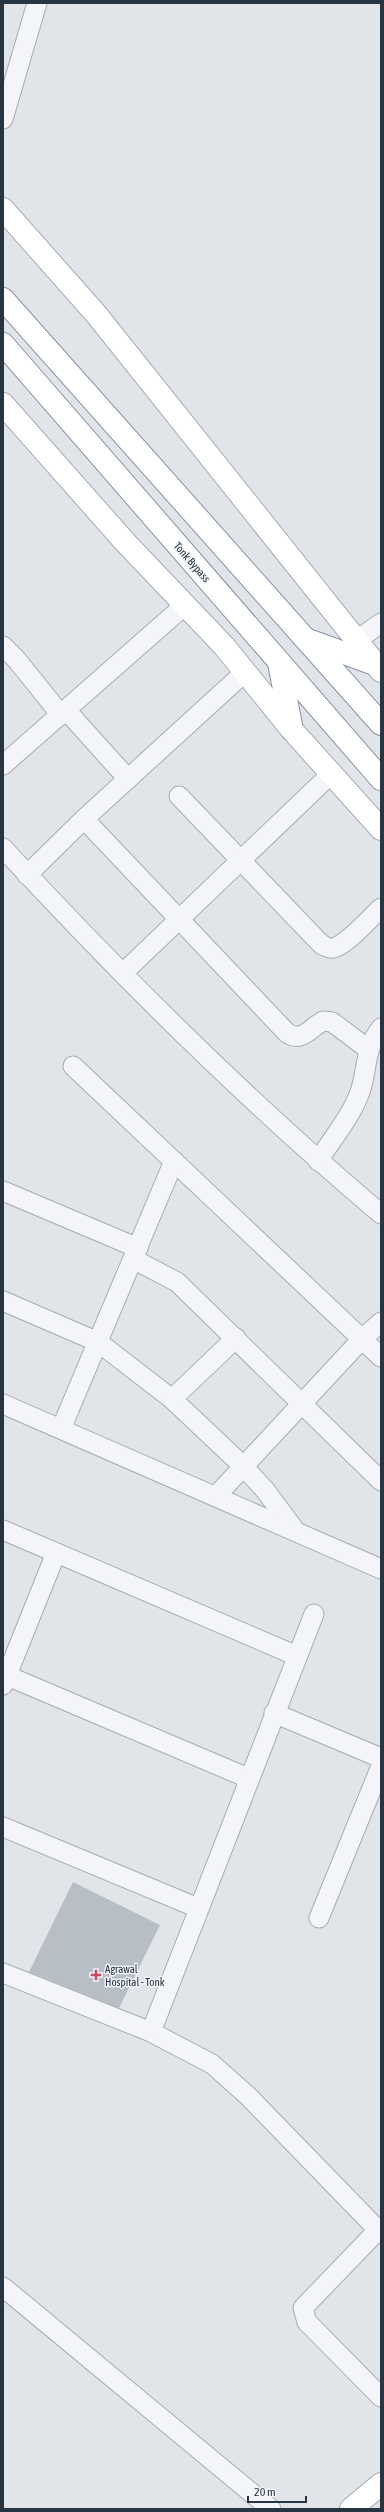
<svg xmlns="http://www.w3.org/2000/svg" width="384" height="2512" viewBox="0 0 384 2512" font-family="'Asap Condensed',sans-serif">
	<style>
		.building { fill: #b8bec6 }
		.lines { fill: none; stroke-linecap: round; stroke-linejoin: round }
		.street-casing { stroke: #a6acb4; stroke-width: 21 }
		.secondary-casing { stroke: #a6acb4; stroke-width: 24 }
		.primary-casing { stroke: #a0aab5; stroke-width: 24 }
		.highway-casing { stroke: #8893a0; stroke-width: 24 }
		.street { stroke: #f4f5f8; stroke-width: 19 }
		.secondary { stroke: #fff; stroke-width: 22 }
		.primary { stroke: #fff; stroke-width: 22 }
		.highway { stroke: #fff; stroke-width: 22 }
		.poi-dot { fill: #ce4664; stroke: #f0f4f7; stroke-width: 1.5 }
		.labels { text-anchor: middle; stroke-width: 3; stroke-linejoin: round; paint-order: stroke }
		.street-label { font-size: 11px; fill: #293441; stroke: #f0f4f7 }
		.poi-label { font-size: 11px; fill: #293441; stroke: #f0f4f7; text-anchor: start }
	</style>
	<rect width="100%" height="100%" fill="#e1e5ea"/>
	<!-- building -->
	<path class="building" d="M73,1882L160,1925L119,2008L29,1972Z"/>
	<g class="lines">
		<!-- street casing -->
		<g class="street-casing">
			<g id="street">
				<path d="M3,119L37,3"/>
				<path d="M357,640L381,623"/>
				<path d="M3,646L16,659L61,715"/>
				<path d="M66,710L128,779"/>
				<path d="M3,765L185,605"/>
				<path d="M179,796L321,944C326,947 331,950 336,947C350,941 369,919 381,908"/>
				<path d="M84,819L287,1033C302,1043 310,1028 323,1021L332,1022L368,1049"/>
				<path d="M3,848C122,977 247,1101 381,1214"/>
				<path d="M27,875L84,819L245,672"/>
				<path d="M123,973L331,774"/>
				<path d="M73,1066L381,1357"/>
				<path d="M318,1161C332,1139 351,1117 360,1092C368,1068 364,1049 381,1028"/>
				<path d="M3,1191L138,1248"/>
				<path d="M133,1259L177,1282L381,1481"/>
				<path d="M3,1301L98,1342L172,1399L243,1466L265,1490L294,1529"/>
				<path d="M172,1399L236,1338"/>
				<path d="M3,1404L381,1569"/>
				<path d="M61,1429L174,1161"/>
				<path d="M216,1496L362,1339L381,1322"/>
				<path d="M3,1530L297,1656"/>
				<path d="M3,1674L248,1778"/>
				<path d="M3,1685L56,1553"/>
				<path d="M274,1713L381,1758"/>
				<path d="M3,1827L198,1908"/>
				<path d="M319,1918L381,1766"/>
				<path d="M3,1973L151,2032L212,2064L248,2096L381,2233"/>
				<path d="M151,2032L314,1614"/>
				<path d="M378,2230L303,2308L307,2322L381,2397"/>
				<path d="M3,2287L271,2509"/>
			</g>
		</g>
		<!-- secondary casing -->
		<g class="secondary-casing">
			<g id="secondary">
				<path d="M3,209L96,314L381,671"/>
				<path d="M3,404L125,542L224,646L292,730L381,829"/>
			</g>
		</g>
		<!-- primary casing -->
		<g class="primary-casing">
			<path id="primary" d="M351,2509L381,2484"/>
		</g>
		<!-- highway casing -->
		<g class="highway-casing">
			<g id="highway">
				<path d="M3,299L381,724"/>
				<path d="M3,344L381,779"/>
				<path d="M308,640L377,665"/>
				<path d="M279,663L292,730"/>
			</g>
		</g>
		<!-- street -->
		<use href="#street" class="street"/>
		<!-- secondary -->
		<use href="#secondary" class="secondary"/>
		<!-- primary -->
		<use href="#primary" class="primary"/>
		<!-- highway -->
		<use href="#highway" class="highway"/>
	</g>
	<!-- markers -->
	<path class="poi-dot" d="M94 1969h4v4h4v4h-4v4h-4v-4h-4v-4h4z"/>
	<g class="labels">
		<!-- street labels -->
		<g class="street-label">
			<text transform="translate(192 562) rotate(49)" y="4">Tonk Bypass</text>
		</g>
		<!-- poi labels -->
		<g class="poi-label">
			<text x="105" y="1973">Agrawal<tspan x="105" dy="13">Hospital - Tonk</tspan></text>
		</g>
	</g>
	<!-- border -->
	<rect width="384" height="2512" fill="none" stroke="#293441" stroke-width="8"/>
	<!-- scale -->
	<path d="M248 2496v6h58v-6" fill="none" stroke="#293441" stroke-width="2"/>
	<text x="254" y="2496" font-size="12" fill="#293441" stroke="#f0f4f7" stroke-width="3" paint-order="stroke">20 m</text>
</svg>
